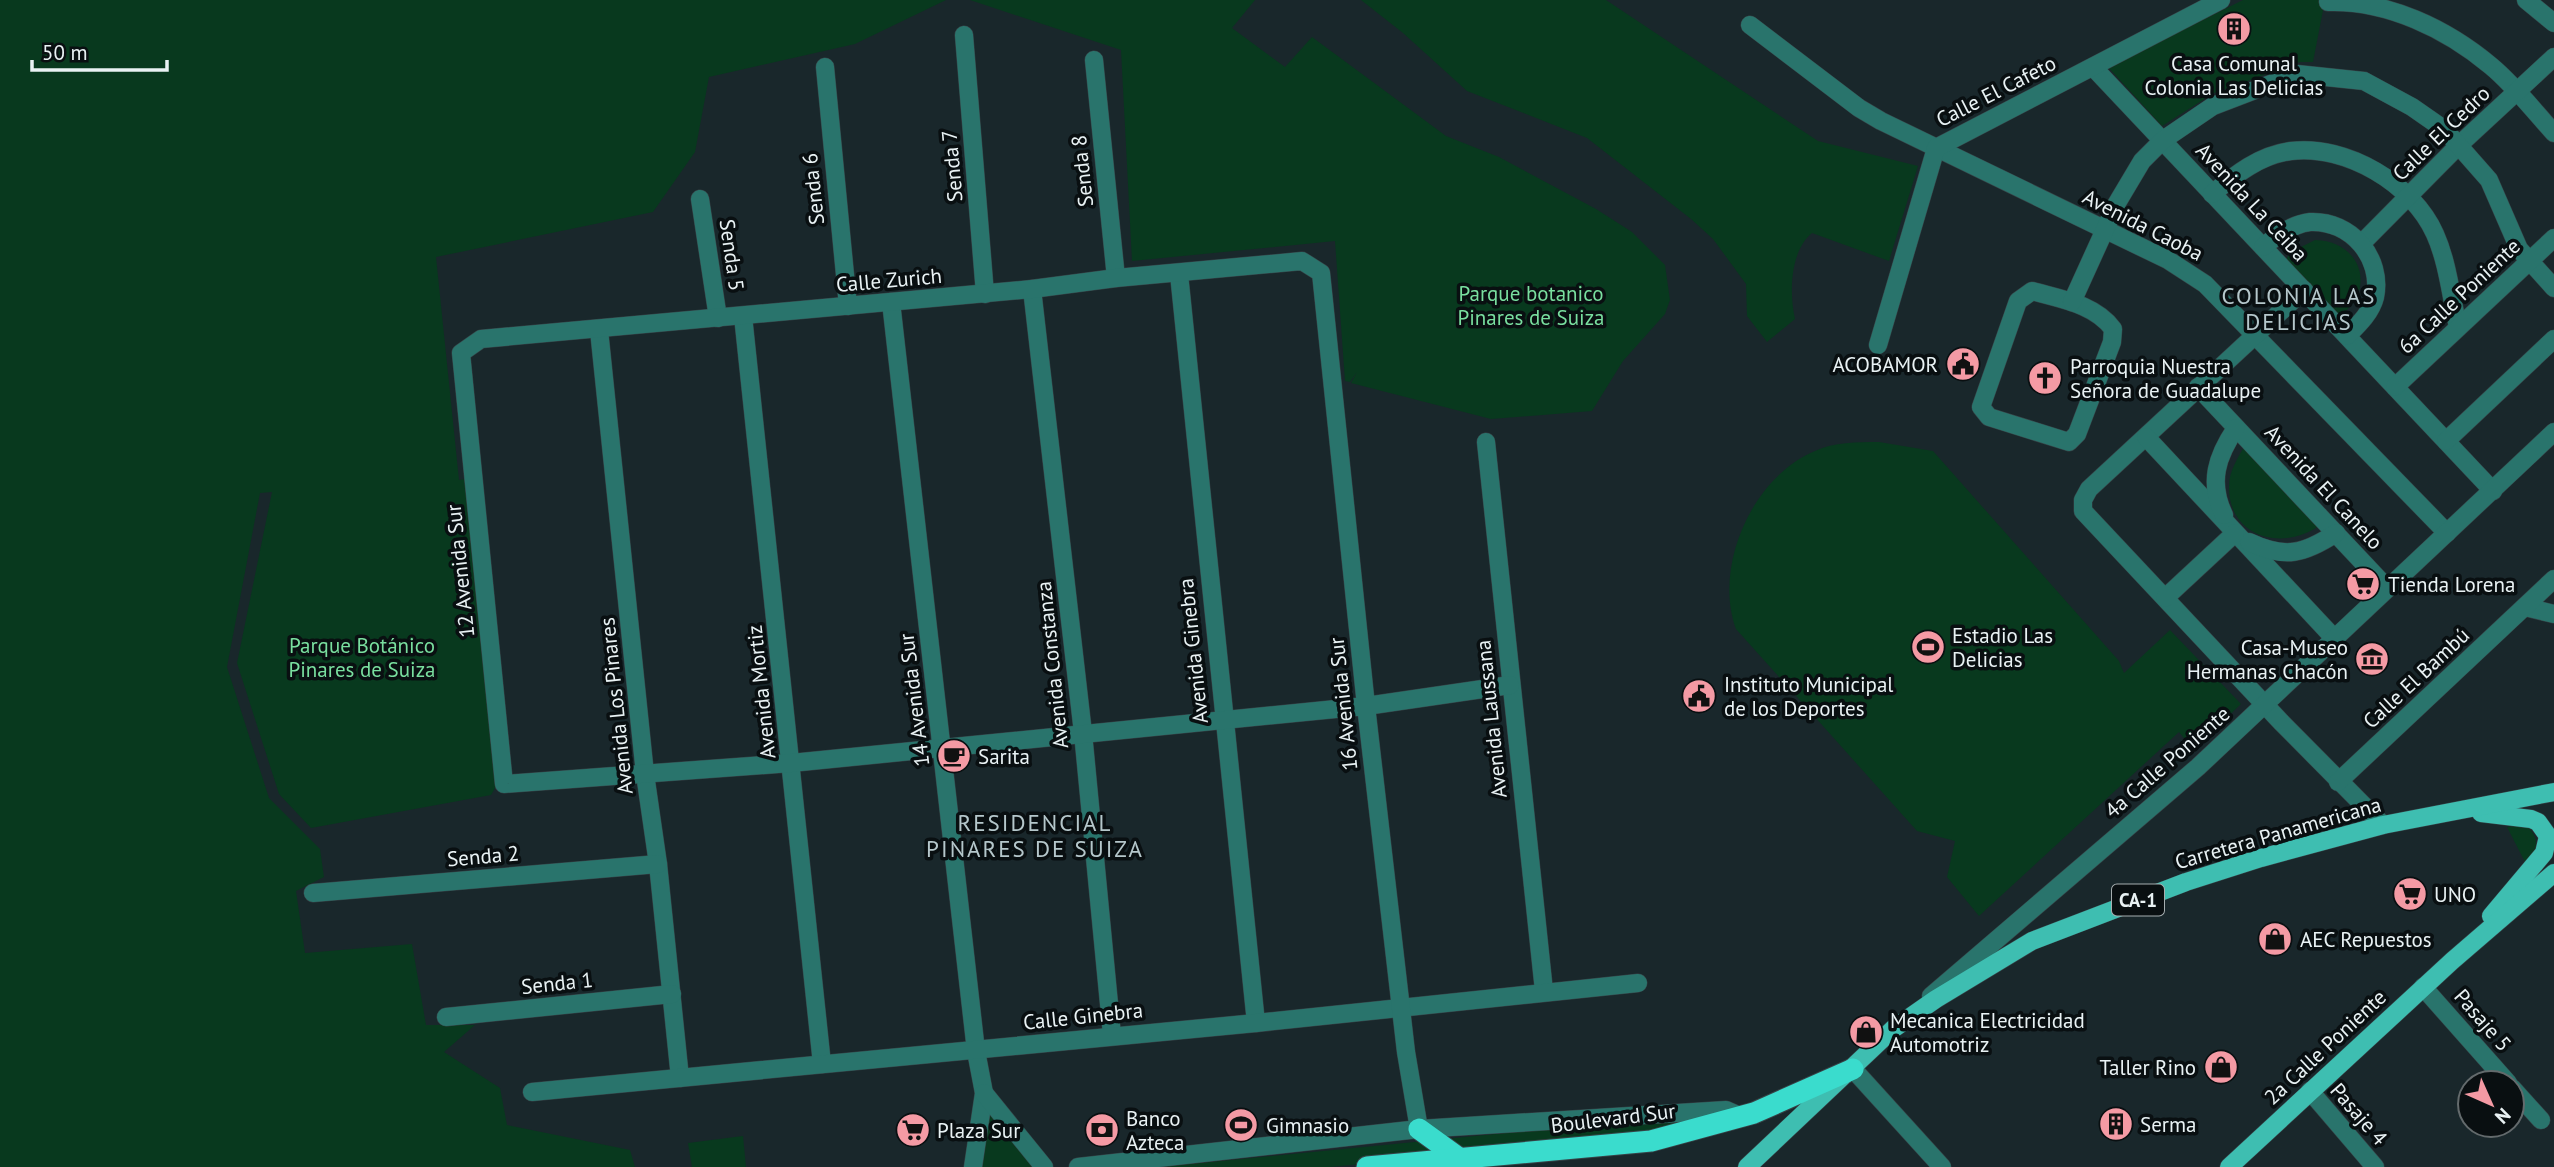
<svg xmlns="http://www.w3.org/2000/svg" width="2554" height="1167" viewBox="0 0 2554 1167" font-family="'PT Sans',sans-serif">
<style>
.green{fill:#08391e}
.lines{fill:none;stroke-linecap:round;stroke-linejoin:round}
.minor-casing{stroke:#364347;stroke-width:19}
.major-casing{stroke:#364347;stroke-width:19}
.highway-casing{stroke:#364347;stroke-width:23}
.minor{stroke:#29746c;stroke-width:18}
.major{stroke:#3ebeb1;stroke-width:18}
.highway{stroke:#3adccd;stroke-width:21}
.labels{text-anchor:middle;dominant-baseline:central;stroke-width:7;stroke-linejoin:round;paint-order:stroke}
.shield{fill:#090f11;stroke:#a6aeb0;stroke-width:2}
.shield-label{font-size:19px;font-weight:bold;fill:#e9f2f4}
.poi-label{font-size:21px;fill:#e9f2f4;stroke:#090f11;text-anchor:start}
.street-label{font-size:21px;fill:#e9f2f4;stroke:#090f11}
.park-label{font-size:21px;fill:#79df9f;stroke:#090f11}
.neighbourhood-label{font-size:23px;letter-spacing:2px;fill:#b5c7cb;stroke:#090f11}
</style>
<rect width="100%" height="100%" fill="#19272b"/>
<g class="green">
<path d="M0 0H946L855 44 709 77 695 152 653 212 436 257 459 480 466 479 502 776 491 795 311 828 279 794 237 663 272 492 260 493 227 667 269 798 320 849 324 877 296 891 305 953 412 944 426 1025H475L444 1052 500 1088 507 1125 630 1150 635 1167H0Z"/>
<path d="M970 0H1255L1232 28 1285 67 1312 37 1446 136 1499 157 1596 209 1632 232 1665 265 1670 300 1665 314 1623 361 1592 411 1491 419 1351 383 1357 372 1350 382 1345 381 1335 241 1132 261 1121 50Z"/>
<path d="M1361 0H1606L1818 141 1918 166 1889 261 1812 233C1790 251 1789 293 1795 319L1767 342 1747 316 1746 284 1713 239 1691 219 1587 138 1467 91 1403 33Z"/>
<path d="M2243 0H2325L2313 62H2300L2214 93 2162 126 2108 67Z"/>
<path d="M2315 240C2365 241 2378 297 2333 319L2282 265 2291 252Z"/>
<path d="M1879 442 1933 451 2119 661 2124 673 2170 630 2241 704 2193 750 2179 732 1979 916 1947 877 1955 841 1917 831 1736 629C1713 567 1752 477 1815 451 1834 442 1857 442 1879 442Z"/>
<path d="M2245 445 2320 525C2284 552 2228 538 2229 486 2229 471 2238 458 2245 445Z"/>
<path d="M2520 825 2527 826C2541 840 2537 850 2526 864L2507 827Z"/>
<path d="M988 1104 1035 1167H980Z"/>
<path d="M1680 1116 1689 1133 1330 1167H1159Z"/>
<path d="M743 1136 746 1167H692L688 1143Z"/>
</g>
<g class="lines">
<g class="minor-casing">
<g id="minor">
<path d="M2526 0 2554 23"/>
<path d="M2328 2C2387 0 2447 29 2491 66 2514 85 2534 111 2554 133"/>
<path d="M1750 25 1859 108 1881 121 2168 260 2205 284 2447 533"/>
<path d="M964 35 985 294"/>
<path d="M1094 60 1116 278"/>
<path d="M825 67 848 306"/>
<path d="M2093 67 2493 491"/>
<path d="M2212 194C2236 174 2260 155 2291 151 2346 144 2413 184 2435 234 2448 263 2451 297 2458 327"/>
<path d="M700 199 718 318"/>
<path d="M2362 243 2459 145 2554 57"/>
<path d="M2263 247C2276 236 2292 224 2310 222 2351 220 2383 258 2375 297 2371 313 2358 325 2347 336"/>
<path d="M1179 274 1256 1023"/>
<path d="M1032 289 1083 733 1112 1035"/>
<path d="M2304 290 2089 489 2083 500V511L2282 723 2383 825"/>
<path d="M2032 291C2060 299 2095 304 2113 329L2112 342 2077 434 2069 442 1989 417 1981 407 2018 301Z"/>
<path d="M891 302 976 1051 984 1093 973 1167"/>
<path d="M2072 302 2117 203 2142 161 2163 140 2213 106 2297 74 2364 81 2412 107 2445 130 2489 180 2519 249 2554 288"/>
<path d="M743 316 822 1064"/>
<path d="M599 330 645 774 658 864 680 1078"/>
<path d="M1878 345 1936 148 2221 0"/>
<path d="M2198 387 2387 588"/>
<path d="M2395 387 2554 238"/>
<path d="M2146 437 2334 638"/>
<path d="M2446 441 2554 339"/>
<path d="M1486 442 1544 991"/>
<path d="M2224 515C2208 482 2217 456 2236 428"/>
<path d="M2249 542C2285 559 2304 554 2336 533"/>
<path d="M2165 598 2235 533"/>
<path d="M2525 607 2554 614"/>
<path d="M2338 782 2554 579"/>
<path d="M313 893 658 864"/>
<path d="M2423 987 2508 1083"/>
<path d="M1931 996 2198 767 2554 432"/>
<path d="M446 1017 672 994"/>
<path d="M1853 1069 1942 1167"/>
<path d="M2512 1088 2541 1120"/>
<path d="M2310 1091 2375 1167"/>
<path d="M532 1092 1256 1023 1638 983"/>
<path d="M984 1093 1044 1167"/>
<path d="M1419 1129 1406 1052 1366 706 1321 273 1302 261 1116 278 1032 289 481 339 461 353 504 784 791 763 1366 706 1510 685"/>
<path d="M1078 1167 1419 1129 1726 1110 1742 1117"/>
</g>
</g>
<g class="major-casing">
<g id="major">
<path d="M2481 813 2531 819 2538 822 2548 836 2544 853 2491 916"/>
<path d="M1747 1167 1893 1029 1936 999 2032 941 2186 882 2261 858 2383 825 2554 792"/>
<path d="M2229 1167 2452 961 2554 873"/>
</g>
</g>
<g class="highway-casing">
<g id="highway">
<path d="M1419 1129 1459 1158"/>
<path d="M1367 1167 1651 1141 1754 1113 1853 1069"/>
</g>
</g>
<use href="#minor" class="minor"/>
<use href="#major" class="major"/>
<use href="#highway" class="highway"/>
</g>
<defs>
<g id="building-disc" transform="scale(1.75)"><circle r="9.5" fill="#f49aa4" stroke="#090f11"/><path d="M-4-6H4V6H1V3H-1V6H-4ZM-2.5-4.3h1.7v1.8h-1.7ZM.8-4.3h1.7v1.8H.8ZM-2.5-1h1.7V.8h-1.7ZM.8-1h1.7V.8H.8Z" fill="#111"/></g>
<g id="civic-disc" transform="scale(1.75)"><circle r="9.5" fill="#f49aa4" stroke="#090f11"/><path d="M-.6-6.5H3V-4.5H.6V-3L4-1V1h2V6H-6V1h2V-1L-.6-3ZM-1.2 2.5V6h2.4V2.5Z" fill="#111"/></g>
<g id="church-disc" transform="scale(1.75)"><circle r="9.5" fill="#f49aa4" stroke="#090f11"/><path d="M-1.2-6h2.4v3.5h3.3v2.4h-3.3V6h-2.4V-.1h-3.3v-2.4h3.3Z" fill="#111"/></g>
<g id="supermarket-disc" transform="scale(1.75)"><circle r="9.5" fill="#f49aa4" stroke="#090f11"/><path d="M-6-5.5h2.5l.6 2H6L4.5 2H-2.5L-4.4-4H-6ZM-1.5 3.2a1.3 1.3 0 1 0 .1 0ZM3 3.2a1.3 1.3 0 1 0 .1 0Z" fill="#111"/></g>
<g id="stadium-disc" transform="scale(1.75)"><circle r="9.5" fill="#f49aa4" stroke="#090f11"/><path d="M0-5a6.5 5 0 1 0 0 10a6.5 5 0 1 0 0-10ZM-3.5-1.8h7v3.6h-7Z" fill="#111"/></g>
<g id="museum-disc" transform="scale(1.75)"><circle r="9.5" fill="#f49aa4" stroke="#090f11"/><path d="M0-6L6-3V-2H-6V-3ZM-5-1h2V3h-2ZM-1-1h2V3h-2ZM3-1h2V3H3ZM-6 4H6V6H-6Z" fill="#111"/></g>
<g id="cafe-disc" transform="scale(1.75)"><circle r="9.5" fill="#f49aa4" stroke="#090f11"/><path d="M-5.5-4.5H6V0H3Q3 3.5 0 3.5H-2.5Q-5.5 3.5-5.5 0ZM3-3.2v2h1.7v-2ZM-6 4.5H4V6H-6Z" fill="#111"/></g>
<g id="shop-disc" transform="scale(1.75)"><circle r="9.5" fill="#f49aa4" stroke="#090f11"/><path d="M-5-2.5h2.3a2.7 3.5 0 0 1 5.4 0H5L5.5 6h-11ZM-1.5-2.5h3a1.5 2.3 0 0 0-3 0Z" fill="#111"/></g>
<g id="bank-disc" transform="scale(1.75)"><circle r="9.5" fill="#f49aa4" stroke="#090f11"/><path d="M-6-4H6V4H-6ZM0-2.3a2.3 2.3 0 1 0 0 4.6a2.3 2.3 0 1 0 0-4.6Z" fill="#111"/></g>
</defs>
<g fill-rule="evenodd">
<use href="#building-disc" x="2234" y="29"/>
<use href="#civic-disc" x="1963" y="364"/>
<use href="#church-disc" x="2045" y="378"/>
<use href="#supermarket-disc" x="2363" y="584"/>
<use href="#stadium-disc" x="1928" y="647"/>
<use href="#museum-disc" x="2372" y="659"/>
<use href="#civic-disc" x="1699" y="696"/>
<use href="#cafe-disc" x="954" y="756"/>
<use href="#supermarket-disc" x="2410" y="894"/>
<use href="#shop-disc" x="2275" y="939"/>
<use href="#shop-disc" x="1866" y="1032"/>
<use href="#shop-disc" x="2221" y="1067"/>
<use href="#building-disc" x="2116" y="1124"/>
<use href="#stadium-disc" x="1241" y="1125"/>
<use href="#supermarket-disc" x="913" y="1130"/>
<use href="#bank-disc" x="1102" y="1130"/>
</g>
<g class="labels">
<rect class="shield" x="2112" y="884.5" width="52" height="31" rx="5"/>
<g class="shield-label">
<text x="2138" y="900">CA-1</text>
</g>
<g class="poi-label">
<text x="2234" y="63" text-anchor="middle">Casa Comunal<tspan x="2234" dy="24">Colonia Las Delicias</tspan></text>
<text x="1938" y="364" text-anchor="end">ACOBAMOR</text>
<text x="2070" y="366">Parroquia Nuestra<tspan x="2070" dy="24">Señora de Guadalupe</tspan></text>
<text x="2388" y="584">Tienda Lorena</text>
<text x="1952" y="635">Estadio Las<tspan x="1952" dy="24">Delicias</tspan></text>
<text x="2348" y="647" text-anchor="end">Casa-Museo<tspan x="2348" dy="24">Hermanas Chacón</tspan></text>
<text x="1724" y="684">Instituto Municipal<tspan x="1724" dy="24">de los Deportes</tspan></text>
<text x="978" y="756">Sarita</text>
<text x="2434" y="894">UNO</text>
<text x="2300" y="939">AEC Repuestos</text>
<text x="1890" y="1020">Mecanica Electricidad<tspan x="1890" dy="24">Automotriz</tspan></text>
<text x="2196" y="1067" text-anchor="end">Taller Rino</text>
<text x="1126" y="1118">Banco<tspan x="1126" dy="24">Azteca</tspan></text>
<text x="2140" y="1124">Serma</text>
<text x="1266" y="1125">Gimnasio</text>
<text x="937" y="1130">Plaza Sur</text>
</g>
<g class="street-label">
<text transform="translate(1996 91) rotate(-27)">Calle El Cafeto</text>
<text transform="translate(2441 133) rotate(-44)">Calle El Cedro</text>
<text transform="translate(952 166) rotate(-95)">Senda 7</text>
<text transform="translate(1082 171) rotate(-96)">Senda 8</text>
<text transform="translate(813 189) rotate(-96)">Senda 6</text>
<text transform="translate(2252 202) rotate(47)">Avenida La Ceiba</text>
<text transform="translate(2143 225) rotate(27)">Avenida Caoba</text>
<text transform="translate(732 255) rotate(82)">Senda 5</text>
<text transform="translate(889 280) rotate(-5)">Calle Zurich</text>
<text transform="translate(2459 296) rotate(-43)">6a Calle Poniente</text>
<text transform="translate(2324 487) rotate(47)">Avenida El Canelo</text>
<text transform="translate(460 571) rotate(-96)">12 Avenida Sur</text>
<text transform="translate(1193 651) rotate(-96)">Avenida Ginebra</text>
<text transform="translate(1052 665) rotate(-96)">Avenida Constanza</text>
<text transform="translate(2416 678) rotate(-43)">Calle El Bambú</text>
<text transform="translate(761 692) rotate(-96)">Avenida Mortiz</text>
<text transform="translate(914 700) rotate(-97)">14 Avenida Sur</text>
<text transform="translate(1343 704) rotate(-96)">16 Avenida Sur</text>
<text transform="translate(616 706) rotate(-96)">Avenida Los Pinares</text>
<text transform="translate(1491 719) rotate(-96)">Avenida Laussana</text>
<text transform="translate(2167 762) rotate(-41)">4a Calle Poniente</text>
<text transform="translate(2278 833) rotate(-16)">Carretera Panamericana</text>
<text transform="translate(483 856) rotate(-5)">Senda 2</text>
<text transform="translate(557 983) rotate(-6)">Senda 1</text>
<text transform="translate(1083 1016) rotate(-6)">Calle Ginebra</text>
<text transform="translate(2483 1020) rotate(49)">Pasaje 5</text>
<text transform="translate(2325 1047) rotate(-43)">2a Calle Poniente</text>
<text transform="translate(2359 1114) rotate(49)">Pasaje 4</text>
<text transform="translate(1613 1118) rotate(-7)">Boulevard Sur</text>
</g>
<g class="park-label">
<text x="1531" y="293">Parque botanico<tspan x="1531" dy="24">Pinares de Suiza</tspan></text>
<text x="362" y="645">Parque Botánico<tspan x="362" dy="24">Pinares de Suiza</tspan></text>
</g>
<g class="neighbourhood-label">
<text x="2299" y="295">COLONIA LAS<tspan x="2299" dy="26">DELICIAS</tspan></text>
<text x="1035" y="822">RESIDENCIAL<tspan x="1035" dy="26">PINARES DE SUIZA</tspan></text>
</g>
</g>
<g transform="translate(2491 1104) rotate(135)"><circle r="33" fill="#090f11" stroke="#636a6c" stroke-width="2"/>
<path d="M0-5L12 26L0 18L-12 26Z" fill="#f49aa4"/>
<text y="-10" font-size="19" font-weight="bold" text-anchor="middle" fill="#e9f2f4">N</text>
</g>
<path d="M32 60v10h135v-10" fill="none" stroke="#e9f2f4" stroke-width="3.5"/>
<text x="42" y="60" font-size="21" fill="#e9f2f4" stroke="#090f11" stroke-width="5" paint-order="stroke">50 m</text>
</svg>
